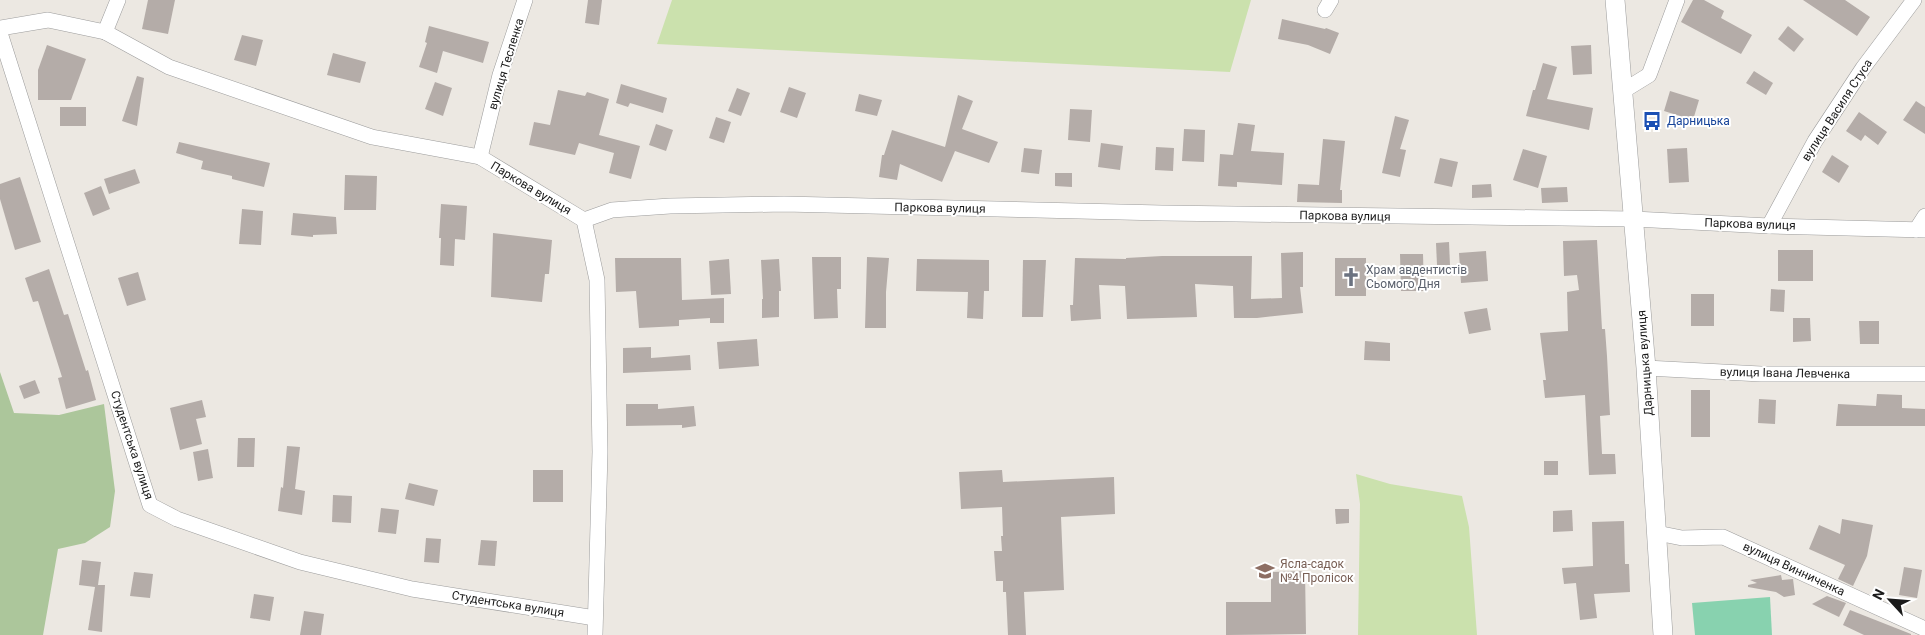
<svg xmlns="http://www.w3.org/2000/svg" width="1925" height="635" viewBox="0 0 1925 635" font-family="Roboto,sans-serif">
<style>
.grass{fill:#cbe1ad}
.forest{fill:#acc69b}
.pitch{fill:#88d2af}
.building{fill:#b4aca8}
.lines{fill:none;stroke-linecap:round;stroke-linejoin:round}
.minor-casing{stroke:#9c9c9c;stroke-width:16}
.tertiary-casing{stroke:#9c9c9c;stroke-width:20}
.minor{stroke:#fff;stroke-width:15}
.tertiary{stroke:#fff;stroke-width:19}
.labels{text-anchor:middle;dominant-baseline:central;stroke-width:4;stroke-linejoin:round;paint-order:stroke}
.street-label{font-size:12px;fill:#1b1b1b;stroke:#fff}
.transit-label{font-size:12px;fill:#164399;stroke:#fff;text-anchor:start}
.worship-label{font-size:12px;fill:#5b616d;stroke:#fff;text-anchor:start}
.education-label{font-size:12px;fill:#785e54;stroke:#fff;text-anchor:start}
</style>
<rect width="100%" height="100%" fill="#ece8e2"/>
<g class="grass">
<path d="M672 0H1251L1230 72 657 44Z"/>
<path d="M1356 474 1390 484 1462 496 1469 527 1477 635H1358L1360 504Z"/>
</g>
<path class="forest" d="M0 372 14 413 59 415 104 404 115 491 110 527 85 543 58 549 43 635H0Z"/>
<path class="pitch" d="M1770 597 1772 635H1695L1692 603Z"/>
<g class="building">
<path d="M148 0H175L168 34 142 29Z"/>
<path d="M588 0H602L599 25 585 23Z"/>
<path d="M1693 0H1704L1724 11 1721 18 1752 35 1741 54 1681 22Z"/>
<path d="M1803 0H1845L1870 17 1857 36Z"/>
<path d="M1282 19 1325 29 1326 28 1339 33 1330 54 1308 45 1278 39Z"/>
<path d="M429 26 489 42 483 63 443 51 437 73 419 67 427 43 425 42Z"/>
<path d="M1788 26 1804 39 1794 52 1778 39Z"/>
<path d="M242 35 263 40 256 66 234 60Z"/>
<path d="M47 45 86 59 71 100H38V70Z"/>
<path d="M1591 45 1592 74 1573 75 1571 46Z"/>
<path d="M333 53 366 62 360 83 327 75Z"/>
<path d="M1543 63 1557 67 1547 99 1593 108 1589 130 1526 116 1533 90H1535Z"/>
<path d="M1754 71 1773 83 1766 95 1746 83Z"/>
<path d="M137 76 144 78 137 126 122 121Z"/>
<path d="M435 82 452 88 443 116 425 109Z"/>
<path d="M621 84 667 98 663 113 630 103 628 107 616 103Z"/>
<path d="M789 87 806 93 797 118 780 112Z"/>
<path d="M737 88 750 93 741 116 728 111Z"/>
<path d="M558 90 585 96 587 92 609 99 599 135 640 146 631 179 609 173 614 153 579 143 575 155 529 145 534 122 550 125Z"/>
<path d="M1670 91 1699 100 1693 120 1664 111Z"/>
<path d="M859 94 882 100 877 116 855 111Z"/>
<path d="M958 95 973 101 962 129 998 142 989 163 955 151 942 182 900 164 897 180 879 177 882 155H884L892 130 945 147Z"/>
<path d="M1916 101 1925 107V134L1903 120Z"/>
<rect x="60" y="107" width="26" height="19"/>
<path d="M1070 109 1092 110 1090 142 1068 140Z"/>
<path d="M1859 112 1887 132 1878 145 1865 135 1861 141 1846 131Z"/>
<path d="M1395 116 1409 120 1400 149 1406 150 1400 177 1382 173Z"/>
<path d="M716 117 731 122 724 143 709 138Z"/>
<path d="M1238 123 1255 125 1251 151 1284 153 1282 185 1237 182V187L1218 186 1220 154 1233 155Z"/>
<path d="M656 124 673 130 666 151 649 145Z"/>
<path d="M1184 129 1205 130 1204 162 1182 161Z"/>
<path d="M1323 139 1345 141 1340 190H1342V203L1297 202 1298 184 1319 185Z"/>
<path d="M179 142 270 163 264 187 232 179V176L201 169 203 161 176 153Z"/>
<path d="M1101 143 1123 146 1120 170 1098 167Z"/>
<path d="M1156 147 1174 148 1173 171 1155 170Z"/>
<path d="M1024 148 1042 150 1039 174 1021 172Z"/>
<path d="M1687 148 1689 182 1669 183 1667 149Z"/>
<path d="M1523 149 1547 156 1538 188 1513 180Z"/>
<path d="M1832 155 1849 166 1839 183 1822 172Z"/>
<path d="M1440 158 1458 162 1452 187 1434 183Z"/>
<path d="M135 169 140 183 109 194 104 179Z"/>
<path d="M1055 173H1072V187L1055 186Z"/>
<path d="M345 175 377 176 376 210H344Z"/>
<path d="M20 177 41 242 15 250 0 199V184Z"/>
<path d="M1491 184 1492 197 1472 198V185Z"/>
<path d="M101 186 110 209 93 216 84 193Z"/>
<path d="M1567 187 1568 202 1542 203 1541 188Z"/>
<path d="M441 204 467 206 465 240 455 239 454 266 440 265 441 238H439Z"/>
<path d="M242 209 263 211 261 245 239 244Z"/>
<path d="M293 213 336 217 337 234 313 235V237L291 235Z"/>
<path d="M493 233 552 240 549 274H545L542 302 491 297Z"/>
<path d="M1597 240 1602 329H1605L1607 356 1610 415 1600 416 1602 454H1615L1616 474 1589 475 1585 395 1545 398 1543 380H1546L1540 333 1568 331 1567 292 1579 290 1577 275 1564 276 1563 241Z"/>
<path d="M1449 242 1450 265H1437L1436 243Z"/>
<rect x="1778" y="250" width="35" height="31"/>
<path d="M1486 251 1488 281 1461 283 1459 253Z"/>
<path d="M1303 252V287H1300L1303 313 1257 318H1234L1233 286 1195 284 1197 317 1127 319 1125 286 1099 285 1101 319 1071 321 1070 305H1073L1075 258 1126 259V258L1162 256H1252L1251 299 1282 298 1281 253Z"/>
<path d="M1400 254H1423L1424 291H1401Z"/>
<path d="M812 257H841V289H837L838 318 814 319Z"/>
<path d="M867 257 889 258 886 292V328H865Z"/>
<path d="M615 258H681L682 300 724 298V323H710V318L679 320V326L639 328 636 291 616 292Z"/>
<rect x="1335" y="258" width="31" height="38"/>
<path d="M729 259 731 294 711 295 709 261Z"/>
<path d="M779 259 781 291H779V317L762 318V299H763L761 260Z"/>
<path d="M917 259 989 260V291H984L983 319 967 318 968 292 916 291Z"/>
<path d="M1023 260H1046L1043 317H1022Z"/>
<path d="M49 269 64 315 68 314 86 371 88 370 96 400 66 409 58 378 62 377 38 301 33 302 25 278Z"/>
<path d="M138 272 146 300 127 306 118 278Z"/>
<path d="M1771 289 1785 290 1784 312 1770 311Z"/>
<rect x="1691" y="294" width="23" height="32"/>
<path d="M1487 308 1491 330 1469 334 1464 312Z"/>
<path d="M1793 318H1810L1811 341 1793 342Z"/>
<path d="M1859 321H1879V344H1860Z"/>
<path d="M757 339 759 366 719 369 717 342Z"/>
<path d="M1365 341 1390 343V361L1364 360Z"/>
<path d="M651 347V358L690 355 691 370 623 373V348Z"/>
<path d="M35 380 40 393 24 399 19 386Z"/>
<rect x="1691" y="390" width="19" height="47"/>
<path d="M1877 394 1902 395V408L1925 409V426H1836L1838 404 1876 406Z"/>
<path d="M1759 399 1776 400 1775 424 1758 423Z"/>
<path d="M202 400 206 417 196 419 202 444 180 450 170 408Z"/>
<path d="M626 404H658V409L694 406 696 426 682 428V425L626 426Z"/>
<path d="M238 438H255L254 467H237Z"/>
<path d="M287 446 300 447 295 489 305 491 302 515 278 511 281 487 283 488Z"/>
<path d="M208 449 213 478 198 481 193 452Z"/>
<rect x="1544" y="461" width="14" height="14"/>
<rect x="533" y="470" width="30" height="32"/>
<path d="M1002 470 1003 482 1114 477 1115 514 1061 517 1064 590 1024 592 1026 635H1008L1006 592H1003V581H996L994 551H1002L1001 536H1003L1002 507 961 509 959 472Z"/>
<path d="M409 483 438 490 434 506 405 499Z"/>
<path d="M333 495 352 496 351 523 332 522Z"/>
<path d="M381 508 399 510 396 534 378 532Z"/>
<path d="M1335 509H1349V523L1336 524Z"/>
<path d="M1572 510 1573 531 1553 532V511Z"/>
<path d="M1842 519 1873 525 1867 556 1853 586 1838 579 1845 565 1809 549 1819 525 1840 534Z"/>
<path d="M1624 521 1625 564H1629L1630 592 1594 594 1597 618 1580 620 1576 583 1564 584 1562 568 1593 566 1592 522Z"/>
<path d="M426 538 441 539 439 563 424 562Z"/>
<path d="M481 540 497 541 495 566 478 565Z"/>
<path d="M82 560 101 562 98 585H105L102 632 88 630 95 587 79 585Z"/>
<path d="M1904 567 1922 570 1917 598 1899 595Z"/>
<path d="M1305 571 1306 634 1226 635V602H1271V572Z"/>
<path d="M134 572 153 574 150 598 130 596Z"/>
<path d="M1781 575 1782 580 1793 579 1795 595 1784 597 1776 592 1748 587V585L1757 583 1750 580Z"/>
<path d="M254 594 274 597 270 621 250 618Z"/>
<path d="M1827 596 1846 603 1839 617 1812 604Z"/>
<path d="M1850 610 1911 634V635H1864L1843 625Z"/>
<path d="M304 611 324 614 321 635H300Z"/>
</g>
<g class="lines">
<g class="minor-casing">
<g id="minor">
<path d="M1325 10 1331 0"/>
<path d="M0 28 48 20 105 32 169 67 372 137 480 157 584 220"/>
<path d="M105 32 118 0"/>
<path d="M0 33 150 505 177 519 300 562 412 589 595 618"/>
<path d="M1623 91 1649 75 1677 0"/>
<path d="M480 157 500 75 525 0"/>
<path d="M584 220 612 210 670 206 784 204 1162 213 1634 219 1769 226 1925 230"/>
<path d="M584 220 597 280 600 452 595 635"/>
<path d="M1769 226 1815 141 1863 68 1914 0"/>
<path d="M1916 230 1925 216"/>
<path d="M1646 368 1761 374H1925"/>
<path d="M1657 533 1682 538 1723 537 1925 629"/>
</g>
</g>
<g class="tertiary-casing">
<path id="tertiary" d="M1615 0 1646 368 1663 635"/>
</g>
<use href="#minor" class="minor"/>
<use href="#tertiary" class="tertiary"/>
</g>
<defs>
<g id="bus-bare" transform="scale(1.5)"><path d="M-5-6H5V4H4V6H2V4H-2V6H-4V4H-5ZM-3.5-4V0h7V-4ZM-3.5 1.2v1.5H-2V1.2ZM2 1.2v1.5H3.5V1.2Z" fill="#1a4fb4" stroke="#fff" stroke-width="2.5" paint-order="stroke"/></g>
<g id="church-bare" transform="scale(1.5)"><path d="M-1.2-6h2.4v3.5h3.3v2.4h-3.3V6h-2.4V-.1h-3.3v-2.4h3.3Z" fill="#6b7280" stroke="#fff" stroke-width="2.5" paint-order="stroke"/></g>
<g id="school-bare" transform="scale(1.5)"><path d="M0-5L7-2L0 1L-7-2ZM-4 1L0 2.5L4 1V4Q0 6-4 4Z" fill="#8d6e63" stroke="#fff" stroke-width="2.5" paint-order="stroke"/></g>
</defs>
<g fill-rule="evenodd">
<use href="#bus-bare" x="1652" y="121"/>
<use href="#church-bare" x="1351" y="277"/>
<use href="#school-bare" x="1265" y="571"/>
</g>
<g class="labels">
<g class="street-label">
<text transform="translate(506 64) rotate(-73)">вулиця Тесленка</text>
<text transform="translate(1837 110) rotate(-57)">вулиця Василя Стуса</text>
<text transform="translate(531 188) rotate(31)">Паркова вулиця</text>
<text transform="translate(940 208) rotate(1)">Паркова вулиця</text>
<text transform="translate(1345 216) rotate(1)">Паркова вулиця</text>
<text transform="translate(1750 224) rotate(2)">Паркова вулиця</text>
<text transform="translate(1645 363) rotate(-94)">Дарницька вулиця</text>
<text transform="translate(1785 373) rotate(1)">вулиця Івана Левченка</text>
<text transform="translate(132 445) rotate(72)">Студентська вулиця</text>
<text transform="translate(1794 569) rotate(25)">вулиця Винниченка</text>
<text transform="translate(508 604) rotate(9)">Студентська вулиця</text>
</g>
<g class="transit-label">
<text x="1667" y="121">Дарницька</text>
</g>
<g class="worship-label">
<text x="1366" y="270">Храм авдентистів<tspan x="1366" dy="14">Сьомого Дня</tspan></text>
</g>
<g class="education-label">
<text x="1280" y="564">Ясла-садок<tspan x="1280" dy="14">№4 Пролісок</tspan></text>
</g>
</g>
<g transform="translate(1890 600) rotate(296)" stroke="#ffffff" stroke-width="4" paint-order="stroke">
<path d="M0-4L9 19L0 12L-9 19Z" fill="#1b1b1b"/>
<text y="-8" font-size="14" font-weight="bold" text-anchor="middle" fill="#1b1b1b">N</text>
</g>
</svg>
